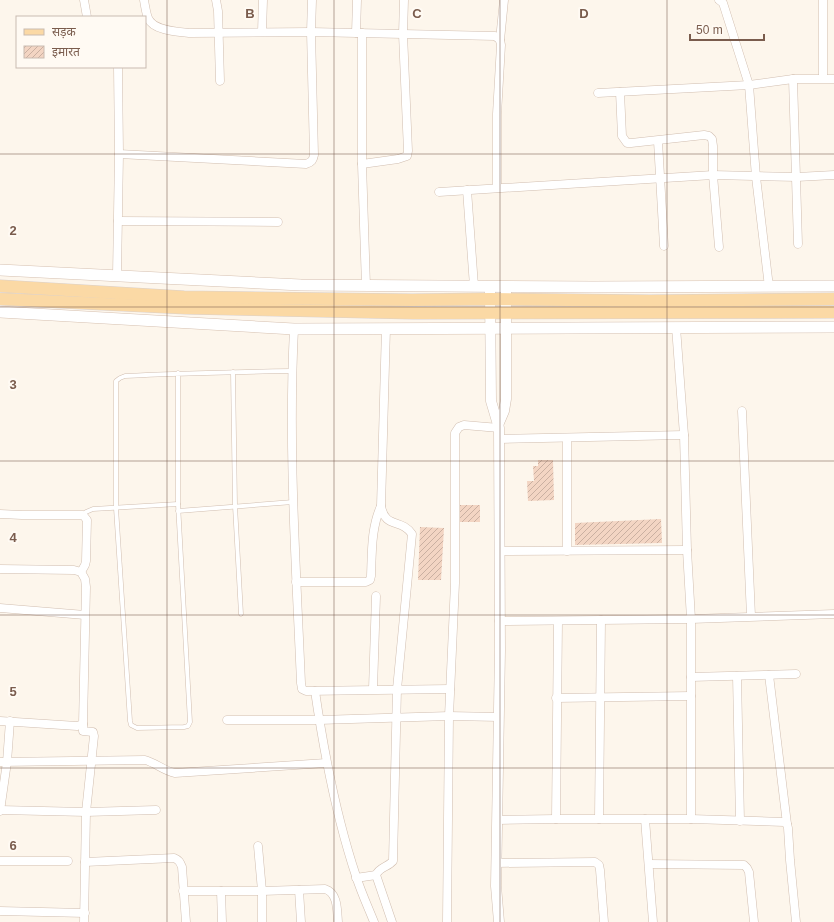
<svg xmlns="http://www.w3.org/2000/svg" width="834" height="922" viewBox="0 0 834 922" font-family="Arial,'Noto Sans Devanagari',sans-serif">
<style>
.building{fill:url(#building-hatch)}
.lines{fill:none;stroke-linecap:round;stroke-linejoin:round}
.service-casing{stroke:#d1beb0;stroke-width:5}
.minor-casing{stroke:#d1beb0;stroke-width:9}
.tertiary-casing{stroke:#d1beb0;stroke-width:11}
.secondary-casing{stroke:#d6c0b0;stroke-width:12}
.primary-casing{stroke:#dad1cd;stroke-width:13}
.service{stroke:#fff;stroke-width:4}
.minor{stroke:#fff;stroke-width:8}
.tertiary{stroke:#fff;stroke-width:10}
.secondary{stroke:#fff;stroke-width:11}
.primary{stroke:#fbd9a5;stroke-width:12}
.grid{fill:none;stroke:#7a5c4d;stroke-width:1;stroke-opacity:0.55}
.grid-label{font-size:13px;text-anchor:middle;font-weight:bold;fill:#7a5c4d;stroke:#fffaf3;stroke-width:4;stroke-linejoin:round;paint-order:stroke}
</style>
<defs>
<pattern id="building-hatch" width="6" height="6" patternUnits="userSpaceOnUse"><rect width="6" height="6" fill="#f3d5c3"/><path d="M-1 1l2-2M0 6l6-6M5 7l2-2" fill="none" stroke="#cab0a1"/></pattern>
</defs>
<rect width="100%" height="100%" fill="#fdf6ec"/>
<g class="building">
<path d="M538 460H553L554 500 528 501 527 481H534L533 466H538Z"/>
<rect x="460" y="505" width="20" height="17"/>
<path d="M661 519 662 543 575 545V523Z"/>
<path d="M420 527 444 528 441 580H418Z"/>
</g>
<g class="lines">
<g class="service-casing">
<g id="service">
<path d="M233 372 235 506 241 614"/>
<path d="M178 373V504L190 722 188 726 184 727 137 728 131 725 130 721 116 508V381L120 378 125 376C180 373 236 372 292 371"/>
<path d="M178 511 293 502"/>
<path d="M83 515 86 512 93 509 178 504"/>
</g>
</g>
<g class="minor-casing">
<g id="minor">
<path d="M84 0 87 17"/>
<path d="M144 0C145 6 146 13 148 18 153 31 179 32 190 33L311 32 495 36 500 40 501 45 497 114V188"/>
<path d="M216 0 218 11 220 81"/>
<path d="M719 0 723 3 749 85 756 177 769 287"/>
<path d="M823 0V78"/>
<path d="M262 32 263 0"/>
<path d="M356 33 357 0"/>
<path d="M362 33V164L366 286"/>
<path d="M500 40 504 0"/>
<path d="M793 79 798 244"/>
<path d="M620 92 622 136 627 143H631L704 135 709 136 712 139 713 146V175L719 247"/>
<path d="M598 93 749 85 793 79H834"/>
<path d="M658 141 664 246"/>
<path d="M119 154 306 164C312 162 313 160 314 155L311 32 312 0"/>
<path d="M362 164 398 159 407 156 408 151 403 34 404 0"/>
<path d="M467 190 474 286"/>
<path d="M439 192 713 175 797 177 834 175"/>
<path d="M118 221 278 222"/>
<path d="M117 275 119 154 118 67"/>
<path d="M676 327 684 435 687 550 691 619V819"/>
<path d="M386 328 381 506C385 529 401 518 412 534L397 689 393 861C388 867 379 867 376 875L392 922"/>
<path d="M294 329C288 447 296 565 301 683L302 689 306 691 450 689"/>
<path d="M742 411 751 616"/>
<path d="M567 438V551"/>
<path d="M499 439 684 435"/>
<path d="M0 514 22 515H83L87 520 86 561 85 565 81 572"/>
<path d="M499 551 687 550"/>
<path d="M0 569 74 570 81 572 85 579 86 587 83 724 77 726 0 721"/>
<path d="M296 582H366L370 580 371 576C372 552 371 528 381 506"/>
<path d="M0 608 85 615"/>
<path d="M499 621 691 619 834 614"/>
<path d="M769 675 787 824"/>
<path d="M737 676 740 821"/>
<path d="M691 677 796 674"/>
<path d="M373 689 376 596"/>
<path d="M315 691C324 753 336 816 356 876 361 892 368 907 374 922"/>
<path d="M556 698 691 696"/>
<path d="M227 720H319L449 716 499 717"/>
<path d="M83 724V731L93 732 94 736 86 812 84 922"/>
<path d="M0 762 145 760C156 763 164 771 175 773L326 763"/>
<path d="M0 810 86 812 156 810"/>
<path d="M0 811 7 762 10 721"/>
<path d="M556 819 558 621"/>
<path d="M599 819 601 620"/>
<path d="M645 819 653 922"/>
<path d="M497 820 556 819H691L784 822 787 824 788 828 790 860 796 922"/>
<path d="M258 846 262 891V922"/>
<path d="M0 861H68"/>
<path d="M85 862 174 858C179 860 180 862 182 867L186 922"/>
<path d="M496 863 595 862 599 865 600 870 604 922"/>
<path d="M649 864 744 865 747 868 749 872 754 922"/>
<path d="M356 878 376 875"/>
<path d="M299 890 301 922"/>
<path d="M183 891H262L325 889C338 893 337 910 338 922"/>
<path d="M221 891 222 922"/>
<path d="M0 911 85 913"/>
<path d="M447 922 449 716 455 583V433L459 427 464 425 499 428"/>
</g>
</g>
<g class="tertiary-casing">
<g id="tertiary">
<path d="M490 291 491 401 499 428 500 650 496 886 499 922"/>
<path d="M498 425 504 411 506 399V287"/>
</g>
</g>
<g class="secondary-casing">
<g id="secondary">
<path d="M0 270 301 285 593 287 834 286"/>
<path d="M0 312 294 329 834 327"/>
</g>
</g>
<g class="primary-casing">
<g id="primary">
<path d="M0 286 184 297 412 300 490 299 650 301 834 299"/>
<path d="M0 299 186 308 414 313 834 312"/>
</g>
</g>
<use href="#service" class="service"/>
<use href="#minor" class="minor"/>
<use href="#tertiary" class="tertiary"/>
<use href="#secondary" class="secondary"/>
<use href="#primary" class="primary"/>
</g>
<path class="grid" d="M167 0V922M334 0V922M500 0V922M667 0V922M0 154H834M0 307H834M0 461H834M0 615H834M0 768H834"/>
<g class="grid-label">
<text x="250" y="18">B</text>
<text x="417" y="18">C</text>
<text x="584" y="18">D</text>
<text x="13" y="235">2</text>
<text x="13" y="389">3</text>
<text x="13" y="542">4</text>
<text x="13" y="696">5</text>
<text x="13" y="850">6</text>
</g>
<rect x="16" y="16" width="130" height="52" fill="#fffaf3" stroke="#cabbb1"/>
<rect x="24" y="29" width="20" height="6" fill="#fbd9a5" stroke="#cabbb1"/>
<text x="52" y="36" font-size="12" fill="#7a5c4d">सड़क</text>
<rect x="24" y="46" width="20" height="12" fill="url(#building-hatch)" stroke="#cabbb1"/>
<text x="52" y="56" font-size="12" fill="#7a5c4d">इमारत</text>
<path d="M690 34v6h74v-6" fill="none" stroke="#7a5c4d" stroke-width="2"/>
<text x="696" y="34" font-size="12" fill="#7a5c4d" stroke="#fffaf3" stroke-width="3" paint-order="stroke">50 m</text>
</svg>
